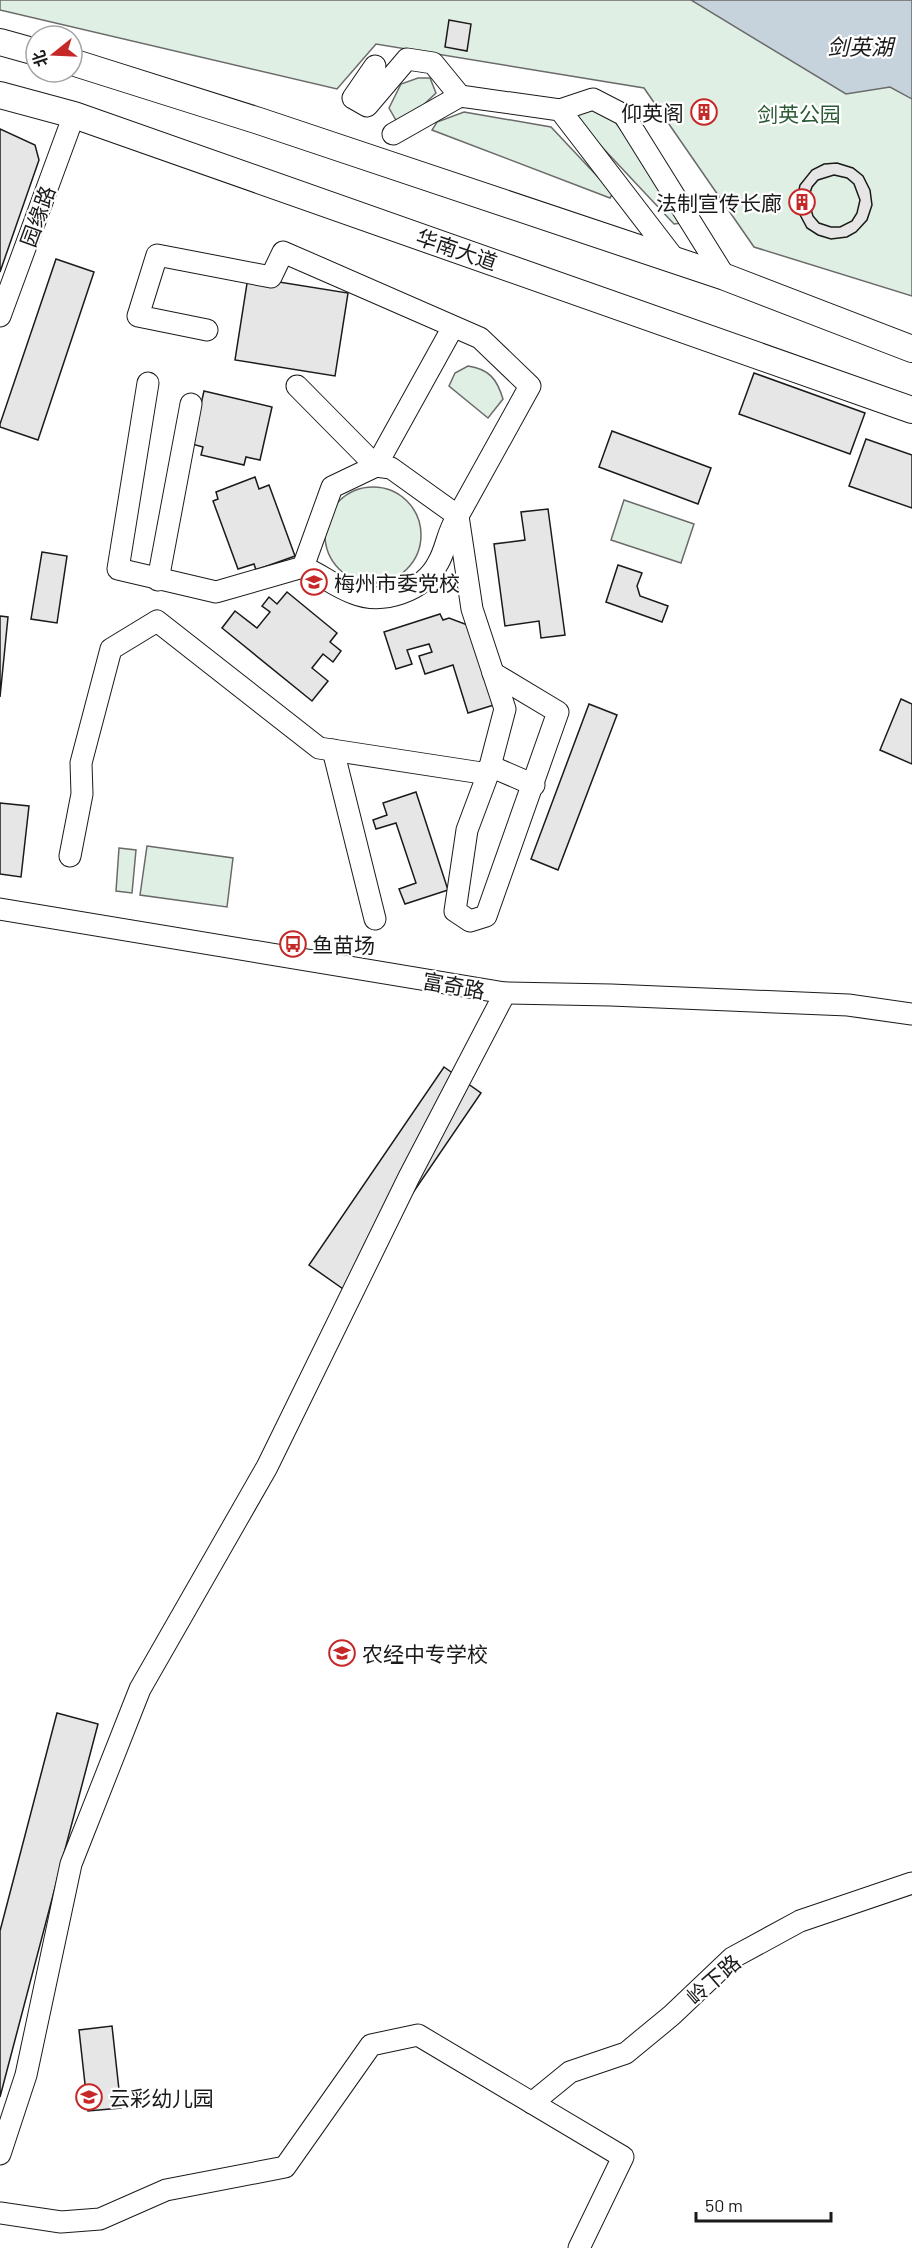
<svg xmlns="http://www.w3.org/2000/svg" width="912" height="2248" viewBox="0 0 912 2248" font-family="Barlow,'Noto Sans SC',sans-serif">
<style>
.green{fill:#e0efe3;stroke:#6a6a6a;stroke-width:1.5}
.water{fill:#c6d2dc;stroke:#6a6a6a;stroke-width:1.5}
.building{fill:#e6e6e6;stroke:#1a1a1a;stroke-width:1.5;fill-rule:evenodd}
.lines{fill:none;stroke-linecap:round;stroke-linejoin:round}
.minor-casing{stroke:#1a1a1a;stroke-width:23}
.major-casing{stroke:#1a1a1a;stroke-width:28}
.minor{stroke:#fff;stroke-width:21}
.major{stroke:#fff;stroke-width:26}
.labels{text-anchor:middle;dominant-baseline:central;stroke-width:4.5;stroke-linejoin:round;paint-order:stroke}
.poi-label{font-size:21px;fill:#1a1a1a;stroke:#fff;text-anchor:start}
.park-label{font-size:21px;fill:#2b5a34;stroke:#fff}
.street-label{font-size:21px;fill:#1a1a1a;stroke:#fff}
.water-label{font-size:22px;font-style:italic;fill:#1a1a1a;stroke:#fff}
</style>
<rect width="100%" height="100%" fill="#fff"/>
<g class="green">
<path d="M0 0H912V296L754 247 644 88 376 44 337 89 0 10Z"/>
<path d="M418 78H430L436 93 417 111 397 122 389 108 401 84Z"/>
<path d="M588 107 613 119 684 215 683 223 674 224 571 114Z"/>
<path d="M464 112 551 127 613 193 610 198 432 130 437 122Z"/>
<path d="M468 366C489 369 497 379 503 399L488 418 449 386 455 373Z"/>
<circle cx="373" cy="535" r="48"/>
<path d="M624 500 694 524 681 563 611 540Z"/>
<path d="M147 846 233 858 227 907 140 895Z"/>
<path d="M119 848 136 850 132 893 116 891Z"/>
</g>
<path class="water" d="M691 0H912V99L890 87 846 94Z"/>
<g class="building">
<path d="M449 20 471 24 467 51 445 47Z"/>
<path d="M705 102 713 107 712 117 703 122 695 118 697 107Z"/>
<path d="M0 129 35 145 39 160 0 272Z"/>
<path d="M837 163 853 168 863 176 870 190 872 205 867 220 856 232 847 237 831 239 818 235 807 228 798 211 797 198 800 185 812 170 824 164ZM834 175 847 178 854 184 860 200 857 213 852 221 840 227H831L819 223 813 216 808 199 812 187 818 180Z"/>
<path d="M56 259 94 272 38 440 0 427V424Z"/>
<path d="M248 277 348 293 335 376 235 360Z"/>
<path d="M754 373 865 413 850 454 739 414Z"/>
<path d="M204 391 272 407 260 460 246 457 244 465 201 455 203 447 192 444Z"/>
<path d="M612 431 711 468 698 504 599 467Z"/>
<path d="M866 439 912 455V508L849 486Z"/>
<path d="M255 477 259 489 269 485 295 556 256 570 254 564 238 569 213 501 218 499 216 492Z"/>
<path d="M548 509 565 635 541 638 539 621 505 626 494 544 525 540 521 512Z"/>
<path d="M42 552 67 556 57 623 31 619Z"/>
<path d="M618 565 642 573 637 586 640 596 668 606 662 622 606 602Z"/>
<path d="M287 592 337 633 330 642 341 651 333 662 323 654 312 668 328 681 312 701 222 628 235 611 257 628 270 612 262 606 269 597 277 604Z"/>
<path d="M440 614 443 620 449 618 473 627 497 704 468 713 453 665 425 674 419 656 432 652 429 644 407 650 412 664 396 669 384 632Z"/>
<path d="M0 616 8 617 0 697Z"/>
<path d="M901 699 912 704V764L880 750Z"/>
<path d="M589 704 617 715 558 870 531 859Z"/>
<path d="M416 792 448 890 405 904 399 889 416 883 396 823 376 829 373 820 387 815 383 803Z"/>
<path d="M0 803 29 806 21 877 0 874Z"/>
<path d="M444 1067 481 1093 346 1291 309 1265Z"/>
<path d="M57 1713 98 1724 0 2097V1931Z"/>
<path d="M112 2026 121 2108 88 2111 79 2030Z"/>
</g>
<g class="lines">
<g class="minor-casing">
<g id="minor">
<path d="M375 66 353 98 367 106 407 59 433 63 460 96"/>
<path d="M560 110 593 99 624 115 725 277"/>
<path d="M393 134 460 96 560 110 676 261"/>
<path d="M0 316 74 115"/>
<path d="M148 383 118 569 216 592 303 567 332 487 376 466 453 327"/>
<path d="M297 386 376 466 391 468 458 516C447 531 447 548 438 563 423 592 382 605 353 593 335 587 321 574 303 567"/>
<path d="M158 580 191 404"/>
<path d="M333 750 375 919"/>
<path d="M490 766 534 785"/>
<path d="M488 774 467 830 455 911 470 921 486 916 558 712 493 673"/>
<path d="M70 856 82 794 81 763 111 649 157 621 319 748 488 774 505 709 472 609 458 516 530 386 480 338 283 252 271 277 157 255 138 316 207 330"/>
<path d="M0 909 505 993 611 995 848 1005 912 1014"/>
<path d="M532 2103 570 2072 626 2053 672 2015 732 1958 800 1921 912 1883"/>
<path d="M0 2154 26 2075 71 1864 140 1689 267 1467 409 1177 505 993"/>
<path d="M0 2213 61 2222 100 2219 166 2190 285 2167 371 2045 418 2035 623 2157 579 2248"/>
</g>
</g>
<g class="major-casing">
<g id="major">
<path d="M0 42 36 52"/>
<path d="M72 62 259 121 725 277 912 349"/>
<path d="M0 95 74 115 912 410"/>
</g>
</g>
<use href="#minor" class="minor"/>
<use href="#major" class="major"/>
</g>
<defs>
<g id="building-ring" transform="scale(1.35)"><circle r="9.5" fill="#fff" stroke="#c62828" stroke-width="1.5"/><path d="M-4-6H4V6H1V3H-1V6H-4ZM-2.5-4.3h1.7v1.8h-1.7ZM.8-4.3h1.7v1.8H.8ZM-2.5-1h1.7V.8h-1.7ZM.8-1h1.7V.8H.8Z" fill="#c62828"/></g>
<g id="university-ring" transform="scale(1.35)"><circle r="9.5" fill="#fff" stroke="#c62828" stroke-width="1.5"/><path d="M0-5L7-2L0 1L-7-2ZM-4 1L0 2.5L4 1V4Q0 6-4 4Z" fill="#c62828"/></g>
<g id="bus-ring" transform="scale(1.35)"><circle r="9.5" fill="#fff" stroke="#c62828" stroke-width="1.5"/><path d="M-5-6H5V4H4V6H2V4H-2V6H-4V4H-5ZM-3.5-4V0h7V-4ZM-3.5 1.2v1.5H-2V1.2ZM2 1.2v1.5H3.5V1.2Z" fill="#c62828"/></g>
<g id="school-ring" transform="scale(1.35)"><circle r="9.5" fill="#fff" stroke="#c62828" stroke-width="1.5"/><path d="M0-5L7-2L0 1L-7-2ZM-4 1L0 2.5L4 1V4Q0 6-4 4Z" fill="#c62828"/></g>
</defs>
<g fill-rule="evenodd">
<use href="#building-ring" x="704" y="112"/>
<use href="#building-ring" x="802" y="202"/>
<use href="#university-ring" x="314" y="582"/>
<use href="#bus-ring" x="293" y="944"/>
<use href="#university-ring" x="342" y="1653"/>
<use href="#school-ring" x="89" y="2097"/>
</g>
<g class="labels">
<g class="poi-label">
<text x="684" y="112" text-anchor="end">仰英阁</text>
<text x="782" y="202" text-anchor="end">法制宣传长廊</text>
<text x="334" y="582">梅州市委党校</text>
<text x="312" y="944">鱼苗场</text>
<text x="362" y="1653">农经中专学校</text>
<text x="109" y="2097">云彩幼儿园</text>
</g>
<g class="park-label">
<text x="799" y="113">剑英公园</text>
</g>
<g class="street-label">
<text transform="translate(37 216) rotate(-70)">园缘路</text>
<text transform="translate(457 249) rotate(19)">华南大道</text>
<text transform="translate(454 985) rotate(10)">富奇路</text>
<text transform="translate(713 1979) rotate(-41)">岭下路</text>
</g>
<g class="water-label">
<text x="860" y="46">剑英湖</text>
</g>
</g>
<g transform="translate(54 54) rotate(252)"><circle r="28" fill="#ffffff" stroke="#a3a3a3" stroke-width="1.5"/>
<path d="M0-4.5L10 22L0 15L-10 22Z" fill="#c62828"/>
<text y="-9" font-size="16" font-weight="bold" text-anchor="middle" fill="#1a1a1a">北</text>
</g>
<path d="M696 2212v9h135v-9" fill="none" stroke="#1a1a1a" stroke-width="3"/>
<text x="705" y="2212" font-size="18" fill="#1a1a1a" stroke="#ffffff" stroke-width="4.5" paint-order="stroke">50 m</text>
</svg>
